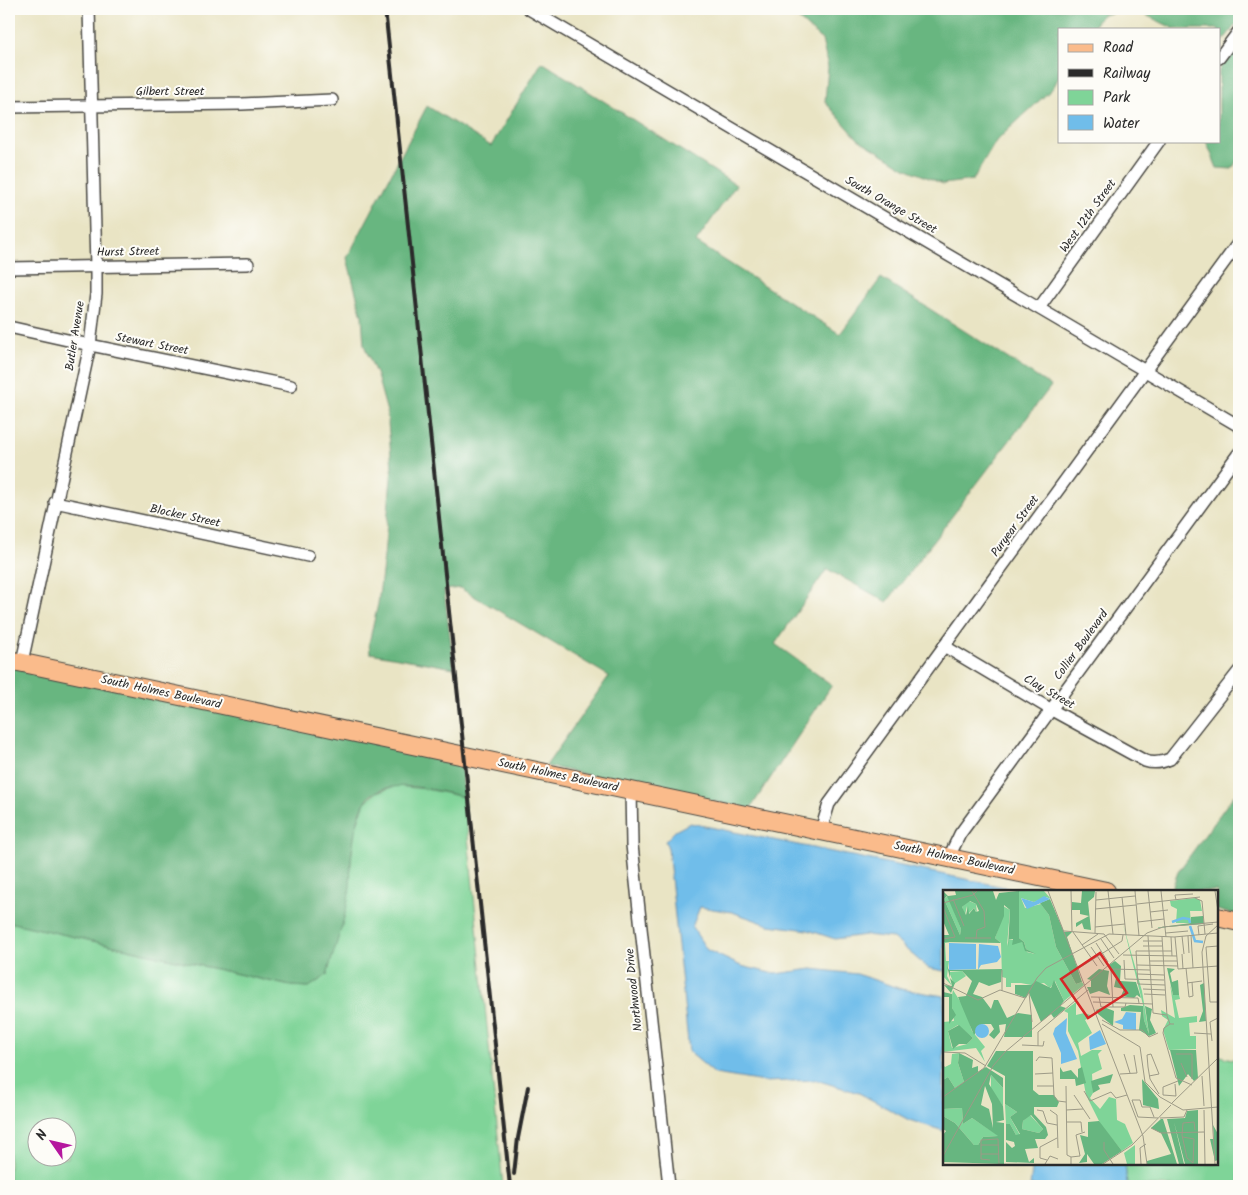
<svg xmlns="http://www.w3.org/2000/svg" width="1248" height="1195" viewBox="0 0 1248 1195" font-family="Kalam,sans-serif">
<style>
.green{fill:#7fd498;stroke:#558062;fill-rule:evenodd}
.forest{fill:#67b680;stroke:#497056}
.water{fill:#70bdea;stroke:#4e748a}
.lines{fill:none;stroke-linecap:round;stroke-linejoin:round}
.minor-casing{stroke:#484742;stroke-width:14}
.primary-casing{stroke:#484742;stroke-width:20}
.minor{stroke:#fff;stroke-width:11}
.primary{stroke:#fabb8b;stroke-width:18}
.rail{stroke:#2b2b2b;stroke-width:4}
.labels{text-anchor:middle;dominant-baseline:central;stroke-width:4;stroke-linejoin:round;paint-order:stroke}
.street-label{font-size:12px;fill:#2b2b2b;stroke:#fdfcf7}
.inset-river{fill:none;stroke:#70bdea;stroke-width:2.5}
.inset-road{fill:none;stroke:#9d9a87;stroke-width:1}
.view{fill:#d62828;fill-opacity:0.15;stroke:#d62828;stroke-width:2.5}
.inset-edge{fill:none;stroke:#2b2b2b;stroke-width:2.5}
</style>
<rect width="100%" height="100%" fill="#fdfcf7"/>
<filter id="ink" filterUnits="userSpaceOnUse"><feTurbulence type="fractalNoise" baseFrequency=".02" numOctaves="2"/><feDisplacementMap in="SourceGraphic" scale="10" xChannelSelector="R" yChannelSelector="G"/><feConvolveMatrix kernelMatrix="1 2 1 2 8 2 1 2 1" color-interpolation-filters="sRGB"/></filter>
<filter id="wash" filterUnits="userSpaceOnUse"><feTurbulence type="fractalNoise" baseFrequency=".0096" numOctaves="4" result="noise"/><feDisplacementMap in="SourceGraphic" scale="20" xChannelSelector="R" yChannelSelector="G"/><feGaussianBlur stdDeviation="1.12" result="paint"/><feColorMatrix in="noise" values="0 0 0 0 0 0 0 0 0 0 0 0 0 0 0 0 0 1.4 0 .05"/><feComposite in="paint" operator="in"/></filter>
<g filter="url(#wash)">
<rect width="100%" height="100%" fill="#e9e4c4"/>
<g class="green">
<path d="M396 786 426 789 464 797 503 1186H9V922L290 986 309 987 327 975 349 894 351 859 355 830 365 802 377 792ZM38 1128H68V1158H38Z"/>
<path d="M1217 1055 1239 1061V1186H1124L1127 1184 1125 1164H1217Z"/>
<path d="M675 1181 695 1182 697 1186H676Z"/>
</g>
<g class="forest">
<path d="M787 9H1239V24L1237 23 1219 46V29H1175L1133 9 1102 15 1091 29H1059V77L1053 88 996 141 973 180 943 184 905 168 858 139 825 102 828 67 822 40Z"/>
<path d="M1239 42V157L1232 169 1217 168 1206 141H1219V70Z"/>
<path d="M542 62 736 185 696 242 840 334 881 278 1051 386 887 602 827 569 775 644 832 685 750 809 546 766 609 676 460 588 444 590 454 668 370 653 369 643 378 604 384 556 392 467 387 412 377 376 364 345 362 316 347 258 427 106 491 146Z"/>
<path d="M9 666 461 761 464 797C439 791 380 773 364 804 356 821 353 841 351 860 350 871 351 883 349 894 345 921 334 949 327 975L309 987 291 986 9 922Z"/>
<path d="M1239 788V916L1217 910V891H1171L1178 872Z"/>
</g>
<g class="water">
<path d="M690 823 1024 891H944V971L928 968 893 938 865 935 835 939 808 930 769 925 732 912 700 907 692 927 707 950 741 966 775 974 812 969 857 974 901 989 944 996V1131L909 1120 859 1093 816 1080 764 1082 715 1074 689 1052 668 848 665 841 675 831Z"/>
<path d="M1033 1164H1125L1127 1184 1124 1186H1030Z"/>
</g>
</g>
<g filter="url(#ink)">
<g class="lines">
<g class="minor-casing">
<g id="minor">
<path d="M529 9 1239 426"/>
<path d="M1219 58 1239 31"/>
<path d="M9 107 242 104 332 100"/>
<path d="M9 268 248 264"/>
<path d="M1039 308 1159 141"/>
<path d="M9 327 90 345 291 386"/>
<path d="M55 502 308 556"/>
<path d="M944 646 1050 709 1145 761C1154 764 1161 763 1170 759L1239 671"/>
<path d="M22 662 90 345 96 294V266L89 9"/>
<path d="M631 790 632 845 669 1186"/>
<path d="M821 830 829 804 1239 242"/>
<path d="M949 857 960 834 1239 453"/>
</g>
</g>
<g class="primary-casing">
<g id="primary">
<path d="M9 660 1106 891"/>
<path d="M1217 917 1239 922"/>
</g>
</g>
<use href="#minor" class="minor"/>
<use href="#primary" class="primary"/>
<g class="rail">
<path d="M385 9 510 1186"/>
<path d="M514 1174 518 1138 528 1087"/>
</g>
</g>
</g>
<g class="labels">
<g class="street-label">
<text x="170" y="91">Gilbert Street</text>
<text transform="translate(891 205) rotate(30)">South Orange Street</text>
<text transform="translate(1088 216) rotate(-54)">West 12th Street</text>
<text transform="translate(128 252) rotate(-1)">Hurst Street</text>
<text transform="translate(75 336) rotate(-81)">Butler Avenue</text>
<text transform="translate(152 344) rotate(11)">Stewart Street</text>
<text transform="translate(185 516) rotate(12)">Blocker Street</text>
<text transform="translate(1015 526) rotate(-54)">Puryear Street</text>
<text transform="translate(1081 645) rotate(-54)">Collier Boulevard</text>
<text transform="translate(161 692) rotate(12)">South Holmes Boulevard</text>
<text transform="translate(1049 692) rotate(30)">Clay Street</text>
<text transform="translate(558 775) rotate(12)">South Holmes Boulevard</text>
<text transform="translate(954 858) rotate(12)">South Holmes Boulevard</text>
<text transform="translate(634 990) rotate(-96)">Northwood Drive</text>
</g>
</g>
<g transform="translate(943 890)">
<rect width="275" height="275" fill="#e9e4c4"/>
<path d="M76 1H101L108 9 103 7 91 12 78 8 82 18 98 14 106 25 113 57 133 94 139 92 141 95 121 111 112 91 107 98 101 93 88 95 78 93H68V97H63V88L59 87 58 53 52 48 61 23 60 16 67 20 64 56 66 49 79 52 84 62 92 64 83 59 81 52 76 48ZM5 6 18 39 17 45 1 9ZM252 8 257 10 259 21H247L248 33H233L234 19 228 16 227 11ZM26 11 33 14 34 23 31 18 25 24 24 16 22 25 19 17ZM180 34 199 101 206 144 201 130 200 115ZM0 52H7L2 53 3 71H6L4 86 9 96 0 86ZM19 81 23 86 11 94 6 82ZM227 94 230 105H236L237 109 232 110 236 128 254 126V132L246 133 247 146H253V159L226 160 220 140 225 130 219 126 218 120 232 128ZM10 100 22 119 29 141 42 157 38 161 42 172 33 158 0 162V132L11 131 8 110ZM15 135 30 148 24 154 9 158 5 141ZM133 112V125L141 123 150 126 142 130 149 143 135 153 138 166 149 160H159L155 164 159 179 149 184 150 203 147 208 157 219 166 207 173 209 174 230 182 234 190 253 179 261 158 235 143 205 135 161 125 141V123L121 121ZM16 163 15 173 21 192 12 198 5 187 0 190V175L2 177 8 174 9 164ZM48 185 60 198V216L48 199ZM62 214 74 222 67 227 77 245H73L67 234H63ZM19 218 20 234 29 228 56 246 40 247 35 255H31L12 233 0 226V219ZM87 225 100 239 96 243 79 239 80 231ZM192 255V274H184L181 263Z" fill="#7fd498" fill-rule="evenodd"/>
<path d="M0 1 5 6 13 5 12 1H50L53 10 56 3 76 1V48L81 52 83 59 93 64 82 61 79 52 69 55 70 49H66L65 57 67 20 61 15V26L52 48 58 53 0 52V45H6L0 31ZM4 6 18 39 17 45 1 9ZM27 11 33 14 36 21 33 22 31 18 26 24 25 16 23 25 19 17ZM139 1H152L151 7 145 12 148 40 141 39 139 33 133 37V33L146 26 137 24V20H129V12L138 13ZM107 9 121 42H129L124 47 139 92 133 94 113 57 106 25 97 13ZM260 26 261 34 211 38 248 33V27ZM172 71 178 76 177 91 193 92 198 108 194 105 191 108 178 106 181 99 171 97 173 88 166 75ZM4 76 6 80 59 79 58 92 46 96 36 92 30 104 39 107 48 119 51 110H55L64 128 75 123 89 125V147H61L63 134 56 135 57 142 51 149 46 145 51 139 48 134H39L31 145 15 107 23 106 29 91 19 81H7V88L12 93 8 103 1 95 9 96ZM224 78 232 79 227 83 228 87 229 92 235 90 236 105H230ZM156 79 166 81 164 96 167 105 156 101 147 104 144 97H148V90L144 89ZM111 90 121 111 117 116 123 118 111 128 108 124 98 132 86 103 83 108 72 104V95H88L93 91 108 98ZM261 93 263 131 256 132 260 121 257 95ZM0 102 9 104V118L13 125 6 134V107H0ZM187 115 200 116 201 130 206 144 202 116 209 119 207 130 213 143 206 146 196 140 198 122 178 121V118ZM161 117 171 121 170 136 155 124 153 120ZM16 135 30 148 24 154H16L10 159 5 141ZM227 160H253L255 188 251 191 245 184 236 196ZM53 161H90V200L96 205H111L116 212 114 217H91V224L103 237 105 245 102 249H92L95 258 82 259 86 272 91 268V273L63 272V252L69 258 72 256 71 252 63 250V234H67L73 245 77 244 67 227 74 222 62 214V186L44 176ZM88 225 100 239 96 243 79 239 80 231ZM16 163 30 170 29 178 35 176V182L43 177 60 188V198L48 185 46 194 60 216 61 230 53 232 61 233V274L0 272V245L3 241 0 239V226L12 233 31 255H35L40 247 55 246 29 228 20 234 19 218 0 219V190L5 187 12 198 21 192 15 173ZM42 196 49 214 50 238 46 219 38 215ZM117 177 120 182 128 180 135 188V179L139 177 143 193 133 196 132 189H117ZM170 184 167 193 155 195 157 199 150 203 148 191ZM199 189 215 209 216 219 200 215ZM255 220V274H242L231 232 241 274H236L224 229 242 228 244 221ZM218 229H220L234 274H204V271L228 264 218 243 208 238ZM156 231 179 261 159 274H151L144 264V272L136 273 142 264 137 245 145 247V232ZM270 235 275 244V270L272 271 267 249H271Z" fill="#67b680" fill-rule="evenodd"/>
<path d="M101 6 107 9 84 19 78 8 91 12ZM6 53 33 54V79L6 80ZM36 54 55 56 58 67 54 72 38 75 35 80ZM183 122 193 123V140L180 139V135L171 132 179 129ZM124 128 123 143 134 169 118 174V163L110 144 112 138ZM32 141a7 7 0 1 1 14 0a7 7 0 1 1-14 0ZM157 140 163 154 147 160 146 147Z" fill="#70bdea"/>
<path class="inset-river" d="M229 32 240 28 246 29 247 33M247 36 252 51 260 52"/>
<path class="inset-road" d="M29 1 41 21 42 37 34 40 33 49M105 1 200 246M128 1 129 41M165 1 170 44M192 1 196 46M205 1 209 38M218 1 223 47M272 1 275 21M179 7 183 45M252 8 259 11 262 44M10 9 21 36M153 10 192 6M233 10 232 5 250 4M0 13 30 5 34 1M194 14 257 7M0 17 12 47 0 49M152 19 193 15M207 22 225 20M195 32 221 29M152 37 182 34M121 41 161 44 176 64M130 42 154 76M152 43 153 2M223 43 245 41M248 45 250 78M256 45 255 36 270 34M205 46 210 123 223 125M239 46 241 64M245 46 246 63M219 47 224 126 227 134H231M228 47 229 66M232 47 235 79 275 76M22 48H48M158 49 171 68M200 51H219M153 53 165 72M139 55 155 44M200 56H219M275 56 263 57 267 112H275M148 57 161 76M239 64 240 79M180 65 234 66M181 70 182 89 221 90M207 71H234M194 75 235 76M136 78 179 51 180 45M243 78 246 107 250 106 249 92M59 80V101M195 84 221 85M0 93 35 110 57 100 82 108M244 93 259 91M222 95 195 94 193 61H229M200 99 222 100M86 103 89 132M201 104 222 105M148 107 195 108 196 113M156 107 158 117H182L183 113M150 112 210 114M170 117 168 79 207 80M159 130 177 140H199L206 147 215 143M159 134 197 157 202 192 217 207 240 220 275 217M227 134 221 138 220 143 233 188 249 195M251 143 268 144M269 151 267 132 275 128M79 155 100 156 101 151M95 156V142L145 100M0 162 22 163 43 176M181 164 187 183M233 164H249V189M93 171 96 167 109 168 111 206 115 211 123 212M238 173 244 187M41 178 94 88 103 78 166 44 231 47 275 43M92 184 110 183M177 184 194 183 191 165M206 186 216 184 208 164 204 165 205 177 207 189 216 204M259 186 261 216M232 194 233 206 220 205V197L235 191M94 196H111M123 196 124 265 128 267V274M141 201 147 211 168 202 173 208 184 205M131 205 147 229M0 207 41 178M228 214 275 168M199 217 197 210H189L195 227 215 228M199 217H207L211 227M94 220 100 221 104 233 114 235M107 220 114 225 115 258M123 220 140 219M261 220 262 274M217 228 241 227 244 220M124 232H138L139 242M208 238 218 243 261 242M200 246 204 274M240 247 251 249 250 273 244 268 239 245 240 233 251 232 252 240M275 250V266M161 252V260L170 274M38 255H56M38 264H56M0 266 50 176 62 162 204 43 220 37 275 32M128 267 137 266 133 245 142 242M47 270 38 269V250L55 249 56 274M104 270 97 268V257L114 248M102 274 107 266 115 269M160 274 189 255 228 215M198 274 197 258 203 254M272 274 259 62 263 46 275 35"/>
<path class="view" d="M157 63 184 103 145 128 118 89Z"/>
<rect width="275" height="275" class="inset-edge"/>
</g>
<rect width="1248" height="1195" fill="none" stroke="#fdfcf7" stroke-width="30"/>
<rect x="1058" y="28" width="162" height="115" fill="#fdfcf7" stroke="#a9a8a5"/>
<rect x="1068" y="44" width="25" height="8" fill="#fabb8b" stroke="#a9a8a5"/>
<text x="1103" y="52" font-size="15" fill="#2b2b2b">Road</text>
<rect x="1068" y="69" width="25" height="8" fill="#2b2b2b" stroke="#a9a8a5"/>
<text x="1103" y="78" font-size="15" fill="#2b2b2b">Railway</text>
<rect x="1068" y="90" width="25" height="15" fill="#7fd498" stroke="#a9a8a5"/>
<text x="1103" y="102" font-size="15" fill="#2b2b2b">Park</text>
<rect x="1068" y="115" width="25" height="15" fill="#70bdea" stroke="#a9a8a5"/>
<text x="1103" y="128" font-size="15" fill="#2b2b2b">Water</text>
<g transform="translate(52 1142) rotate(304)"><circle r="24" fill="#fdfcf7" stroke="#a9a8a5"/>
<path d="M0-4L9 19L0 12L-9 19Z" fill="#b5179e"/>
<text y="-8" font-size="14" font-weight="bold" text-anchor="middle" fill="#2b2b2b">N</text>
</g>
</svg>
